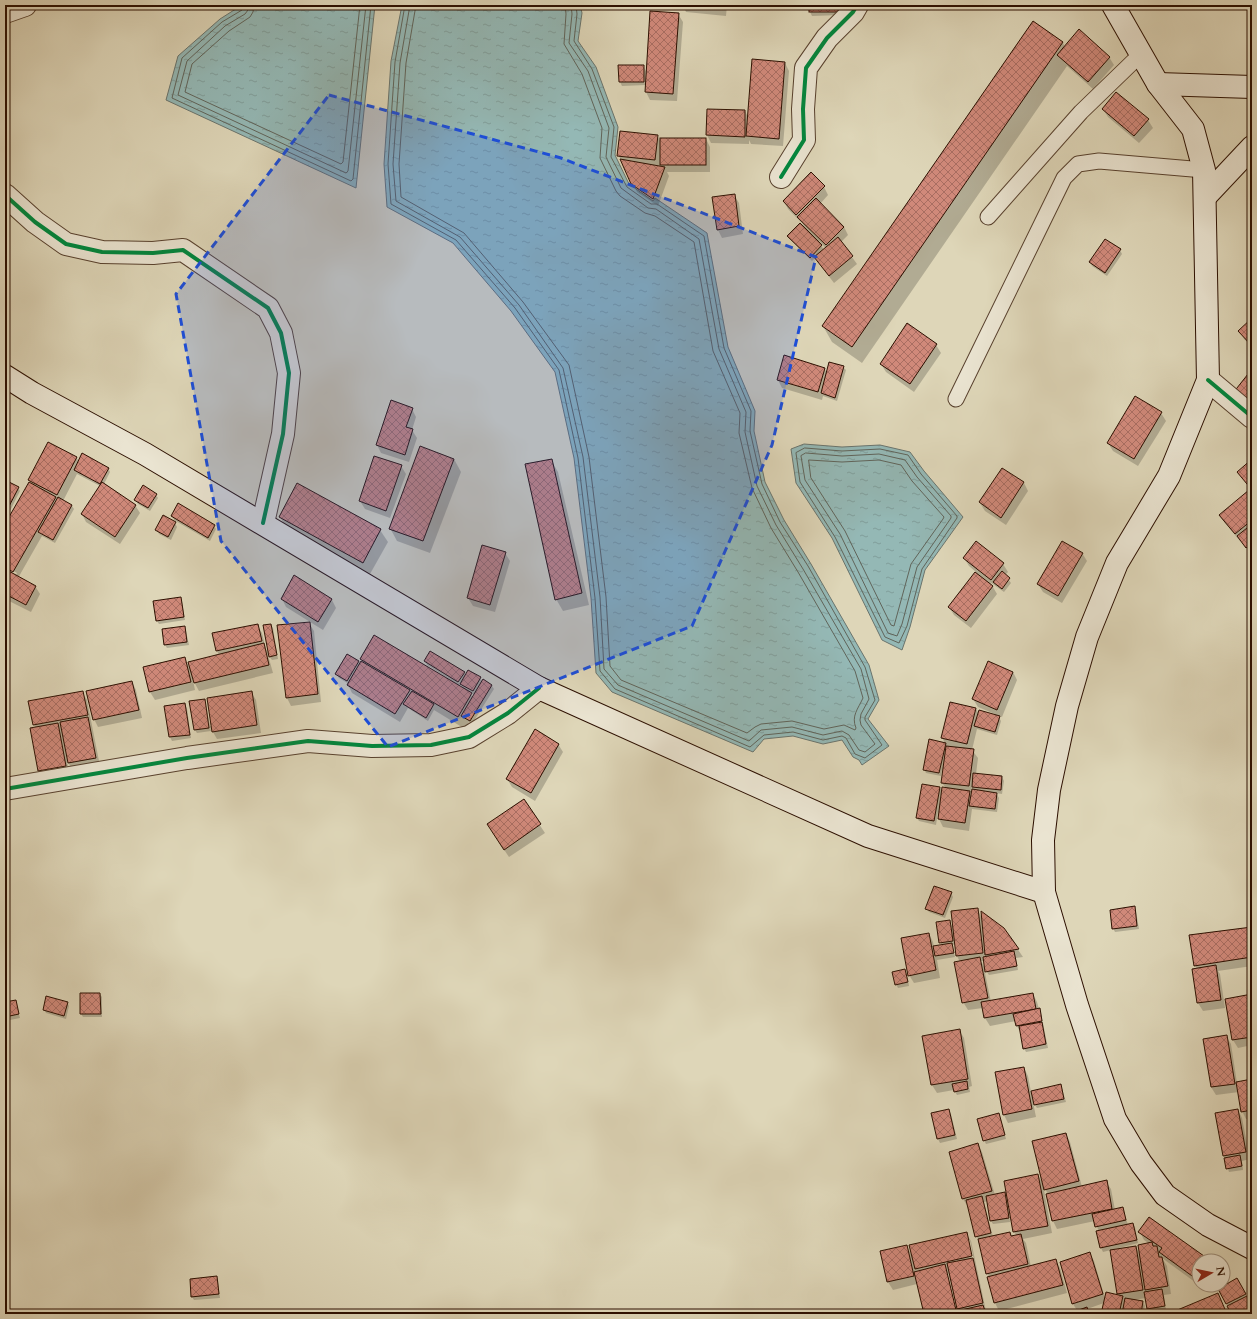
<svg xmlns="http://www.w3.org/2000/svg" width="1257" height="1319" viewBox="0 0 1257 1319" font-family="Cardo,serif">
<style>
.water{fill:url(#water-ripples);stroke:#6a746d}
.shadow{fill:#0003;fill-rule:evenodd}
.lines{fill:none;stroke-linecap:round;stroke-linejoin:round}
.shore{stroke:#60645a;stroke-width:1}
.building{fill:url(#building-cross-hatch);stroke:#2c0f00}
.lane-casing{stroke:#58412e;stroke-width:17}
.street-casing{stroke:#58412e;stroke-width:24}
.secondary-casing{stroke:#2c0f00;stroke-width:24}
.lane{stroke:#eae4d1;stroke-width:15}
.street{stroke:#eae4d1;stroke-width:22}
.secondary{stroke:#eae4d1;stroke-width:22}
.cycleway-casing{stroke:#eae4d1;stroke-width:6}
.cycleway{stroke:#00873e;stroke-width:4}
.marked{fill:#1d4ed8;fill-opacity:0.2;stroke:#1d4ed8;stroke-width:3;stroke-dasharray:8 5;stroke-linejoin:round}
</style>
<defs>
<pattern id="water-ripples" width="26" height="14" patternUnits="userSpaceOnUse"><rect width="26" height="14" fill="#94b8b5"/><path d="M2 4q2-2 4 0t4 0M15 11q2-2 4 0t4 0" fill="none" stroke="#809d9a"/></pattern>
<pattern id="building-cross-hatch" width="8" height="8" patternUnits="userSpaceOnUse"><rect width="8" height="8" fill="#d0897a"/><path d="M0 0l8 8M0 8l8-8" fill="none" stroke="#a96e62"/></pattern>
</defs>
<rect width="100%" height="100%" fill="#ded6b8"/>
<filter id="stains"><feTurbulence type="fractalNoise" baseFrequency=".005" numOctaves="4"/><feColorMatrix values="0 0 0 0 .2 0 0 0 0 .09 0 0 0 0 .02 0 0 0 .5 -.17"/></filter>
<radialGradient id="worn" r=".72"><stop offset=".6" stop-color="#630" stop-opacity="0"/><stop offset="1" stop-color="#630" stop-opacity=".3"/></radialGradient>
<g class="water">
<path d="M242 5H375L356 188 166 100 178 56 220 19Z"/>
<path d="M402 5H580L582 13 578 41 596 67 618 127 615 155 629 184 653 201 655 198 707 233 728 347 755 411 754 431 765 482 784 520 811 564 869 665 879 700 868 719 889 746 862 765 859 760 853 757 842 740 823 744 793 736 764 739 753 752 612 692 596 673 591 598 574 458 555 372 511 311 453 243 387 207 384 164 391 61Z"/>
<path d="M804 444 842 447 880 445 910 452 924 471 963 517 925 570 910 627 902 650 882 640 832 538 796 483 791 449Z"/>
</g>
<g class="shadow">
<rect x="634" y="5" width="31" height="1"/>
<path d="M683 5H727L726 16 686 12Z"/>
<path d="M810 5H840L841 15 812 16 810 12Z"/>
<path d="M678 14 683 22 677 101 650 100 646 92V85L622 86 620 82 643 66 647 73Z"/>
<path d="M1033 22 1063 43 1065 47 1109 57 1114 65 1093 89 1067 66 862 363 832 342 823 326Z"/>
<path d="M785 63 789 71 783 146 751 144 749 140V144L711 143 707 135 708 110 745 111 748 117Z"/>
<path d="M1103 109 1148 120 1153 128 1139 143 1108 117Z"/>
<path d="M657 136 661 142 706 139 710 147V172H667L669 176 658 206 637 192 619 156Z"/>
<path d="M824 187 828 195 820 204 844 227 848 235 841 242 857 264 834 283 815 258 812 261 791 240 788 236 806 230 802 223 788 209 784 201ZM819 241 826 248 824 250 819 242Z"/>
<path d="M734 195 739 203 743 234 722 238 718 230Z"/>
<path d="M1120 250 1122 254 1107 276 1092 266 1090 262Z"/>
<path d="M1252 319V347L1244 339 1240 331Z"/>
<path d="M936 345 941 353 914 392 886 372 881 364Z"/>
<path d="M843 367 846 370 837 401 823 396 822 400 782 388 778 380 824 368 827 373Z"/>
<path d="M412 409 416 417 412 430 417 438 409 462 381 453 377 445Z"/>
<path d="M1161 413 1166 421 1138 466 1113 451 1108 443Z"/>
<path d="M76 457 79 462 108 468 110 472 104 484 135 505 140 513 120 544 86 522 82 514 100 486 77 474 63 501 72 506 74 509 55 543 42 536 18 578 35 586 40 594 31 612 5 599V568L16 575 17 573 5 566V526L32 485 30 480Z"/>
<path d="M454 459 461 472 430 553 397 541 390 528Z"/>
<path d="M551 460 558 472 589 605 563 611 556 599Z"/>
<path d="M1252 460V491L1238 472Z"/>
<path d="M401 466 406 474 390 518 365 509 360 501Z"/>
<path d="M1003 469 1024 483 1028 491 1006 525 985 511 980 503Z"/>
<path d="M5 481 18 488 20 491 6 519 5 518Z"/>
<path d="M156 495 158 498 150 511 138 504 136 500Z"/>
<path d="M1252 495V552L1251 549 1249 551 1241 541H1240L1225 523 1220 516Z"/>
<path d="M172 516 214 526 216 529 210 541 174 520Z"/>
<path d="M280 517 380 530 388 542 370 574 287 529Z"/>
<path d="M175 523 177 527 171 540 159 534 157 530Z"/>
<path d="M976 543 1003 564 1008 572 1005 575 1011 583 1004 592 990 582 997 594 971 628 954 615 949 607 976 572 969 566 964 558Z"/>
<path d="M505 553 510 561 495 612 473 606 468 598Z"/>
<path d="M1082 553 1087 561 1062 603 1043 592 1038 584Z"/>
<path d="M295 577 332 600 336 608 323 630 286 607 282 599Z"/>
<path d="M180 598 182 601 185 620 159 624 157 621Z"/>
<path d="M309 623 314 631 321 702 291 706 287 698Z"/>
<path d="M257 625 262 633 266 649 269 654 271 625 273 628 278 659 272 660 268 655 273 673 199 691 193 680 195 690 155 700 150 692 144 668 184 658 190 668 219 655 217 651Z"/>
<path d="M184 627 186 631 189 645 167 648 165 645Z"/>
<path d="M361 659 450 681 451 680 427 665 425 661 464 673 466 676 480 678 483 682 492 686 494 689 472 724 469 722 465 729 434 710 428 721 408 708 400 722 352 693 348 685 349 684 339 678 336 674 359 661 360 664H364ZM461 684 464 690 459 687ZM470 692 475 695 473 698Z"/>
<path d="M1013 672 1017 680 1002 717 978 707 973 699Z"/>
<path d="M132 682 136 690 142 718 98 727 94 719Z"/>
<path d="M82 692 87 700 100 766 73 771 67 760 69 774 43 779 39 771 35 728 29 702Z"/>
<path d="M251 692 256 700 261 733 217 739 210 727 211 731 197 733 195 730 204 700 206 704 210 726H212Z"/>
<path d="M185 705 187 708 191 738 172 741 170 737 166 707Z"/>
<path d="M976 709 979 714 998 716 1001 721 997 735 977 729 972 750 978 758 976 774 1002 777 1004 781 1002 794 996 793 999 798 997 812 972 809 969 831 943 827 939 819 940 812H938L936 825 919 821 917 818 923 785 940 788 943 793 946 788 942 783 944 770H942L941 776 926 773 924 769 945 744 942 737Z"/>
<path d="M558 744 563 752 535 801 512 787 507 779Z"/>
<path d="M523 800 545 833 509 857 492 832Z"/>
<path d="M951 893 953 897 945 918 929 912 927 909Z"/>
<path d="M1134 907 1136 911 1139 929 1115 932 1113 928Z"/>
<path d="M977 909 982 918 1003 928 1023 957 1016 958 1018 970 989 975 984 968 991 1002 1033 994 1037 1002 1039 1009 1041 1013 1048 1048 1026 1052 1024 1048 1021 1029 1019 1030 1017 1026 1016 1021 990 1026 985 1018 983 1008 968 1010 963 1002 960 962 957 956 956 944 952 945 955 957 937 960 940 978 914 983 909 975 929 934 933 942 934 947 942 945 940 942 949 921 954 929ZM981 961H985L986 970Z"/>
<path d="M1252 928V966L1218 971 1220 974 1225 1008 1203 1011 1198 1003 1193 969H1197L1195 965Z"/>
<path d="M905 970 907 974 909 986 898 988 896 984Z"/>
<path d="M100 994 102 997V1017H83L81 1014Z"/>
<path d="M1252 995V1045L1238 1048 1233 1040Z"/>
<path d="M15 1001 20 1018 5 1021V1003Z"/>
<path d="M67 1002 69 1006 66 1019 46 1013 44 1009Z"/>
<path d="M959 1030 964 1038 972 1086 969 1087 970 1092 957 1095 954 1090 937 1093 932 1085 924 1037Z"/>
<path d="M1226 1036 1231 1044 1237 1083 1252 1080V1119H1246L1242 1111 1239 1092 1216 1095 1211 1087 1204 1039Z"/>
<path d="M1024 1068 1028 1076 1031 1092 1061 1085 1066 1102 1037 1108 1033 1102 1036 1117 1008 1123 1004 1115 996 1073Z"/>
<path d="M949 1110 951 1114 957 1139 940 1143 938 1139 932 1114Z"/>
<path d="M1238 1110 1242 1118 1250 1159 1242 1161 1243 1170 1229 1172 1224 1156Z"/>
<path d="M999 1114 1006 1139 986 1144 984 1140Z"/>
<path d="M1066 1134 1070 1142 1082 1187 1106 1182 1111 1189 1115 1210 1123 1208 1128 1225 1133 1224 1135 1227 1138 1243 1115 1249V1251L1136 1247 1140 1255 1150 1244 1144 1240 1140 1232 1210 1261H1199V1285L1162 1258 1167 1266 1171 1294 1164 1295 1166 1310 1150 1312 1148 1308 1146 1298 1132 1300 1143 1302 1145 1306 1143 1314H1102L1104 1303 1087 1309 1090 1314H1071L1078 1312 1073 1304 1061 1263 1090 1254 1094 1261 1105 1298 1120 1296 1118 1294 1111 1250 1103 1252 1101 1248 1098 1232H1099L1095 1221 1057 1229 1053 1221 1047 1194H1048L1043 1185 1052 1233 1023 1239 1026 1243 1031 1267 1055 1260 1060 1268 1067 1293 999 1311 995 1303 988 1278 989 1277 987 1273 978 1240 968 1207 963 1199 950 1153 978 1144 982 1152 995 1195 1004 1193 1008 1200 1038 1175 1044 1186ZM988 1201 991 1221 993 1224 1010 1222 1008 1206 1009 1205 1014 1232 1017 1236 1011 1237H993L984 1202Z"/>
<path d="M966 1233 971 1241 986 1311 988 1314H958L948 1273H946L956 1314H925L917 1284 893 1290 888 1282 882 1252 907 1246 912 1256ZM968 1240H970L974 1261H972Z"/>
<path d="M216 1277 218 1281 220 1298 194 1300 192 1297Z"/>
<path d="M1237 1280 1247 1297 1250 1295 1252 1297V1314H1232L1219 1289Z"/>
<path d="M1200 1285H1206L1204 1288Z"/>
</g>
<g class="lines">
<g class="shore">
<path d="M243 5 242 10 222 22 182 58 172 98 351 181 353 179 371 5"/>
<path d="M248 5V10L245 14 225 26 187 61 178 95 346 173 348 171 366 5"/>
<path d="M254 5 253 12 250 17 229 31 192 64 185 92 341 164 343 162 360 5"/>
<path d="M405 5 395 62 388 164 391 204 456 240 515 308 559 370 578 458 595 598 600 671 615 689 750 747 764 735 793 732 823 740 842 736 846 738 855 754 865 758 882 745 865 720V717L875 700 865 667 808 566 780 522 762 484 750 431 751 411 724 348 704 236 657 204H651L627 187 611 157 614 127 592 69 574 41 577 14 576 5"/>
<path d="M410 5 400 63 393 164 396 201 460 237 519 305 563 368 583 457 600 597 604 669 618 685 749 741 761 730 792 727 823 735 842 731 849 735 859 750 865 752 875 744 861 725 860 720 861 714 869 699 861 669 803 569 776 525 757 486 745 432 746 412 719 349 699 239 656 209 648 208 621 188 606 157 609 128 588 71 569 43 572 14 571 5"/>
<path d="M416 5 406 63 399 164 401 197 464 233 523 302 569 365 589 457 606 597 610 666 621 680 747 733 755 727 761 724 792 721 824 729 844 725 855 730 856 728C851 716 858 709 863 698L855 671 798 572 771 528 752 488 739 433 740 413 713 351 694 242 655 216 645 213 620 196 616 191 600 158 602 128 582 74 564 44 566 14 565 5"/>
<path d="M805 448 842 451 880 449 908 455 921 474 957 516V518L922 569 907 626 899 643 885 637 835 537 800 482 796 453Z"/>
<path d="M806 453 842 456 879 454 905 460 917 477 951 516V518L917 567 902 624 897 636 888 633 840 534 805 480 801 456Z"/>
<path d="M809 460 842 462 879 460 901 465 912 481 944 517 943 519 911 564 894 626 891 625 845 531 811 478Z"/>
</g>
</g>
<g class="building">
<path d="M692 5H722V8Z"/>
<rect x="809" y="5" width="30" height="7"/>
<path d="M650 11 679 13 673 94 645 92Z"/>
<path d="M1033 21 1063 42 852 347 822 326Z"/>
<path d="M1079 29 1110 57 1088 82 1057 55Z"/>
<path d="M752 59 785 62 779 139 746 136Z"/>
<path d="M618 65H644V82H619Z"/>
<path d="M1116 92 1149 119 1134 136 1102 109Z"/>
<path d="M707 109 745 110V137L706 135Z"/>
<path d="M620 131 658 135 655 160 617 156Z"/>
<rect x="660" y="138" width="46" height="27"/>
<path d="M620 159 665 167 653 199 631 184Z"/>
<path d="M811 172 825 186 796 215 783 201Z"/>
<path d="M735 194 739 226 717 230 712 197Z"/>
<path d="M816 198 844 227 826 245 797 217Z"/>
<path d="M800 223 822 245 810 258 787 236Z"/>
<path d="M838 237 853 256 829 276 814 257Z"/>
<path d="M1105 239 1121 249 1105 273 1089 262Z"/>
<path d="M1252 318V346L1238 331Z"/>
<path d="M907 323 937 344 910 384 880 364Z"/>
<path d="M784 355 825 368 818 392 777 380Z"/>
<path d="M829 362 844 366 835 398 821 393Z"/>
<path d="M1248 374 1252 377V409L1233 393Z"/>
<path d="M1135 396 1162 412 1134 459 1107 443Z"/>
<path d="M391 400 413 408 406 427 413 429 405 455 376 445Z"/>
<path d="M48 442 77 457 57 495 28 480Z"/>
<path d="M420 446 454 459 423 541 389 529Z"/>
<path d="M82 453 109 468 100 484 74 470Z"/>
<path d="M374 456 402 465 386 511 359 501Z"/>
<path d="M552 459 582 593 555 600 525 464Z"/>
<path d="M1252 459V490L1237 472Z"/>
<path d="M1002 468 1024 482 1001 518 979 502Z"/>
<path d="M5 480 19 487 5 514Z"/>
<path d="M29 482 56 497 13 572 5 567V524Z"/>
<path d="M102 482 136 505 115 537 81 514Z"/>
<path d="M297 483 381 529 363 563 279 517Z"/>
<path d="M143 485 157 494 148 508 134 500Z"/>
<path d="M1249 490 1252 493V520L1235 534 1219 515Z"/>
<path d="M58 497 72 505 53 540 38 532Z"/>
<path d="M178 503 215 525 208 538 171 516Z"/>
<path d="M163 515 176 522 168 537 155 530Z"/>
<path d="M1252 524V543L1246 548 1237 536Z"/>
<path d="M976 541 1004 563 991 580 963 558Z"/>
<path d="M1062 541 1083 553 1058 596 1037 584Z"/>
<path d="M482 545 506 552 490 605 467 598Z"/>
<path d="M5 569 36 586 26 605 5 594Z"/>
<path d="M1002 571 1010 578 1002 589 993 582Z"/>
<path d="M975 572 993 586 966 621 948 607Z"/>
<path d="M294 575 332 599 318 622 281 599Z"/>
<path d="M181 597 184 617 156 621 153 601Z"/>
<path d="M310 622 318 694 286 698 277 625Z"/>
<path d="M258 624 262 641 216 651 212 633Z"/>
<path d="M271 624 277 655 269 657 263 625Z"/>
<path d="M185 626 187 642 164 645 162 629Z"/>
<path d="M374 635 472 693 458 717 360 659Z"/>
<path d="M264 643 269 665 194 683 188 662Z"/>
<path d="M430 651 465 672 458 682 424 661Z"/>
<path d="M347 654 359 661 347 681 335 674Z"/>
<path d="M185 657 191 682 149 692 143 667Z"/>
<path d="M361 661 410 690 395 714 347 685Z"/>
<path d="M988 661 1013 672 997 710 972 699Z"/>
<path d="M468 670 481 677 473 691 460 684Z"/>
<path d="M483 679 492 685 470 721 461 716Z"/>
<path d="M132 681 139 710 93 720 86 691Z"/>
<path d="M83 691 88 715 33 725 28 701Z"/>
<path d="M252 691 257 725 212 732 207 698Z"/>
<path d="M412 691 434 704 426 718 403 704Z"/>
<path d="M205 699 209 728 194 730 189 701Z"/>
<path d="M950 702 976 708 967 744 941 738Z"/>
<path d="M185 703 190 735 169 737 164 706Z"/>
<path d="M979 710 1000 716 995 732 974 726Z"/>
<path d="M88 717 96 758 68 763 60 722Z"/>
<path d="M58 723 66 766 38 771 30 728Z"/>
<path d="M535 729 559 744 531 793 506 779Z"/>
<path d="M929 739 946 743 939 773 923 770Z"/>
<path d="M946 746 974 749 969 786 941 783Z"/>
<path d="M973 773 1002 776 1001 790 972 787Z"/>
<path d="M922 784 940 787 934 821 916 818Z"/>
<path d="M942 787 970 791 965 823 938 819Z"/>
<path d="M972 789 997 793 995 809 969 806Z"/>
<path d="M524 799 541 824 504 850 487 824Z"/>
<path d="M934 886 952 892 943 915 925 909Z"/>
<path d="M1135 906 1137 926 1112 929 1110 910Z"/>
<path d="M978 908 983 953 956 956 951 911Z"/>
<path d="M981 911 1004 928 1019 949 985 955Z"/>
<path d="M950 920 953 941 939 943 936 922Z"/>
<path d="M1252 927V957L1194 966 1189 935Z"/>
<path d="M929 933 936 970 908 976 901 938Z"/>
<path d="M952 943 954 953 935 956 933 946Z"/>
<path d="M1014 951 1017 966 985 972 983 957Z"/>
<path d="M980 957 988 998 962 1003 954 962Z"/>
<path d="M1216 965 1221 1000 1197 1003 1192 969Z"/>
<path d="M905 969 908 982 895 985 892 972Z"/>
<path d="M80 993H100L101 1014H80Z"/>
<path d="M1033 993 1036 1009 984 1018 981 1002Z"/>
<path d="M1252 994V1037L1232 1040 1225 999Z"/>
<path d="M46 996 68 1002 64 1016 43 1010Z"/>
<path d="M16 1000 19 1014 5 1017V1002Z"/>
<path d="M1040 1008 1042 1021 1016 1026 1013 1014Z"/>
<path d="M1042 1022 1046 1044 1023 1049 1019 1026Z"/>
<path d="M960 1029 968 1079 931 1085 922 1036Z"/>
<path d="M1227 1035 1235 1084 1211 1087 1203 1039Z"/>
<path d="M1024 1067 1032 1109 1003 1115 995 1072Z"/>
<path d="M1252 1079V1110L1241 1112 1236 1082Z"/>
<path d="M967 1081 968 1089 954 1092 952 1084Z"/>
<path d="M1061 1084 1064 1099 1034 1105 1031 1091Z"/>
<path d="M949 1109 955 1135 937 1139 931 1113Z"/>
<path d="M1238 1109 1246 1152 1223 1156 1215 1113Z"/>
<path d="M999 1113 1005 1135 983 1141 977 1119Z"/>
<path d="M1066 1133 1079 1181 1044 1190 1032 1141Z"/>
<path d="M978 1143 992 1191 962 1199 949 1152Z"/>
<path d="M1240 1155 1242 1166 1226 1169 1224 1158Z"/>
<path d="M1038 1174 1048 1226 1013 1232 1004 1181Z"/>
<path d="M1107 1180 1112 1209 1052 1221 1046 1194Z"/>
<path d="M1005 1192 1009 1218 990 1221 986 1196Z"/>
<path d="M982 1196 991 1233 975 1237 966 1200Z"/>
<path d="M1123 1207 1126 1220 1095 1227 1092 1214Z"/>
<path d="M1149 1217 1211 1261H1199V1281L1159 1252 1162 1248 1138 1232Z"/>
<path d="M1133 1223 1137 1240 1100 1248 1096 1231Z"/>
<path d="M967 1232 972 1256 915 1269 909 1245Z"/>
<path d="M1010 1232 1011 1236 1021 1234 1028 1264 986 1274 978 1239Z"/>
<path d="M1152 1242 1153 1246H1157L1159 1257H1162L1168 1286 1145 1290 1138 1245Z"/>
<path d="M907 1245 914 1276 887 1282 880 1251Z"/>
<path d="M1136 1246 1143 1290 1117 1294 1110 1250Z"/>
<path d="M1090 1252 1103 1294 1072 1304 1060 1262Z"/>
<path d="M973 1258 983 1303 957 1309 947 1263Z"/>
<path d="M1056 1259 1063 1285 994 1303 987 1277Z"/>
<path d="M945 1264 956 1310 937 1314H924L914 1272Z"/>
<path d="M217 1276 219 1294 191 1297 190 1279Z"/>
<path d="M1237 1278 1246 1294 1226 1304 1218 1289Z"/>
<path d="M1162 1289 1165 1306 1147 1309 1144 1292Z"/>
<path d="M1106 1292 1123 1296 1119 1314H1101Z"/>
<path d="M1218 1293 1227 1314H1176L1175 1311Z"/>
<path d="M1251 1294 1252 1308 1240 1314H1231L1227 1306Z"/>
<path d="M1125 1298 1143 1301 1141 1314H1122Z"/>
<path d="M983 1305 986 1314H944Z"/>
<path d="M1087 1307 1089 1314H1068Z"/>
</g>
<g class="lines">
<g class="lane-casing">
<g id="lane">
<path d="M988 217 1081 112 1141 54"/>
<path d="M956 399 1064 178 1078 164 1099 161 1204 170"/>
</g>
</g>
<g class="street-casing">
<g id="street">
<path d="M5 12 25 5"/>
<path d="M781 177 804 140 803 109 806 68 827 38 853 12 857 5"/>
<path d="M5 195 35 222 66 244 102 252 153 253 183 250 268 308 281 333 289 373 283 434 263 523"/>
<path d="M1208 380 1252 417"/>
<path d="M5 789 187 758 308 741 372 746 431 745 469 737 508 713 539 688"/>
</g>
</g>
<g class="secondary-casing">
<g id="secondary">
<path d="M1113 5 1158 84 1193 129 1204 170 1208 380 1169 476 1117 563 1087 637 1067 706 1049 790 1043 840 1044 892 1077 1005 1115 1119 1141 1163 1165 1195 1208 1225 1252 1248"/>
<path d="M1158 84 1252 87"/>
<path d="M1205 197 1252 147"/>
<path d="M5 376 32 393 145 454 539 688 868 836 1044 892"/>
</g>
</g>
<use href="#lane" class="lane"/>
<use href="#street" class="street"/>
<use href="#secondary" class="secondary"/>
<g class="cycleway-casing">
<g id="cycleway">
<path d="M781 177 804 140 803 109 806 68 827 38 853 12 857 5"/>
<path d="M5 195 35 222 66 244 102 252 153 253 183 250 268 308 281 333 289 373 283 434 263 523"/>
<path d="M1208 380 1252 417"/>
<path d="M5 789 187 758 308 741 372 746 431 745 469 737 508 713 539 688"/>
</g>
</g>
<use href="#cycleway" class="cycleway"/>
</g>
<path class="marked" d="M329 95 561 158 816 257 772 445 692 626 388 747 221 541 176 294Z"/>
<rect width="1257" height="1319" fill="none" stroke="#ded6b8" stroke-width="20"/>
<rect x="6" y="6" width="1245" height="1307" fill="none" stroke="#2c0f00" stroke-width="2"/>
<rect x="10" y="10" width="1237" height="1299" fill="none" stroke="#2c0f00"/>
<g transform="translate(1211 1273) rotate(81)"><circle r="19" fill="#eae4d1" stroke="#9e8f7d"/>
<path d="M0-3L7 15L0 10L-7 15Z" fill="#8f2418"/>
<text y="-6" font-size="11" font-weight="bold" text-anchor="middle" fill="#2c0f00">N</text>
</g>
<rect width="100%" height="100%" filter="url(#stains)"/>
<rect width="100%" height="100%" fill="url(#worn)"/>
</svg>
